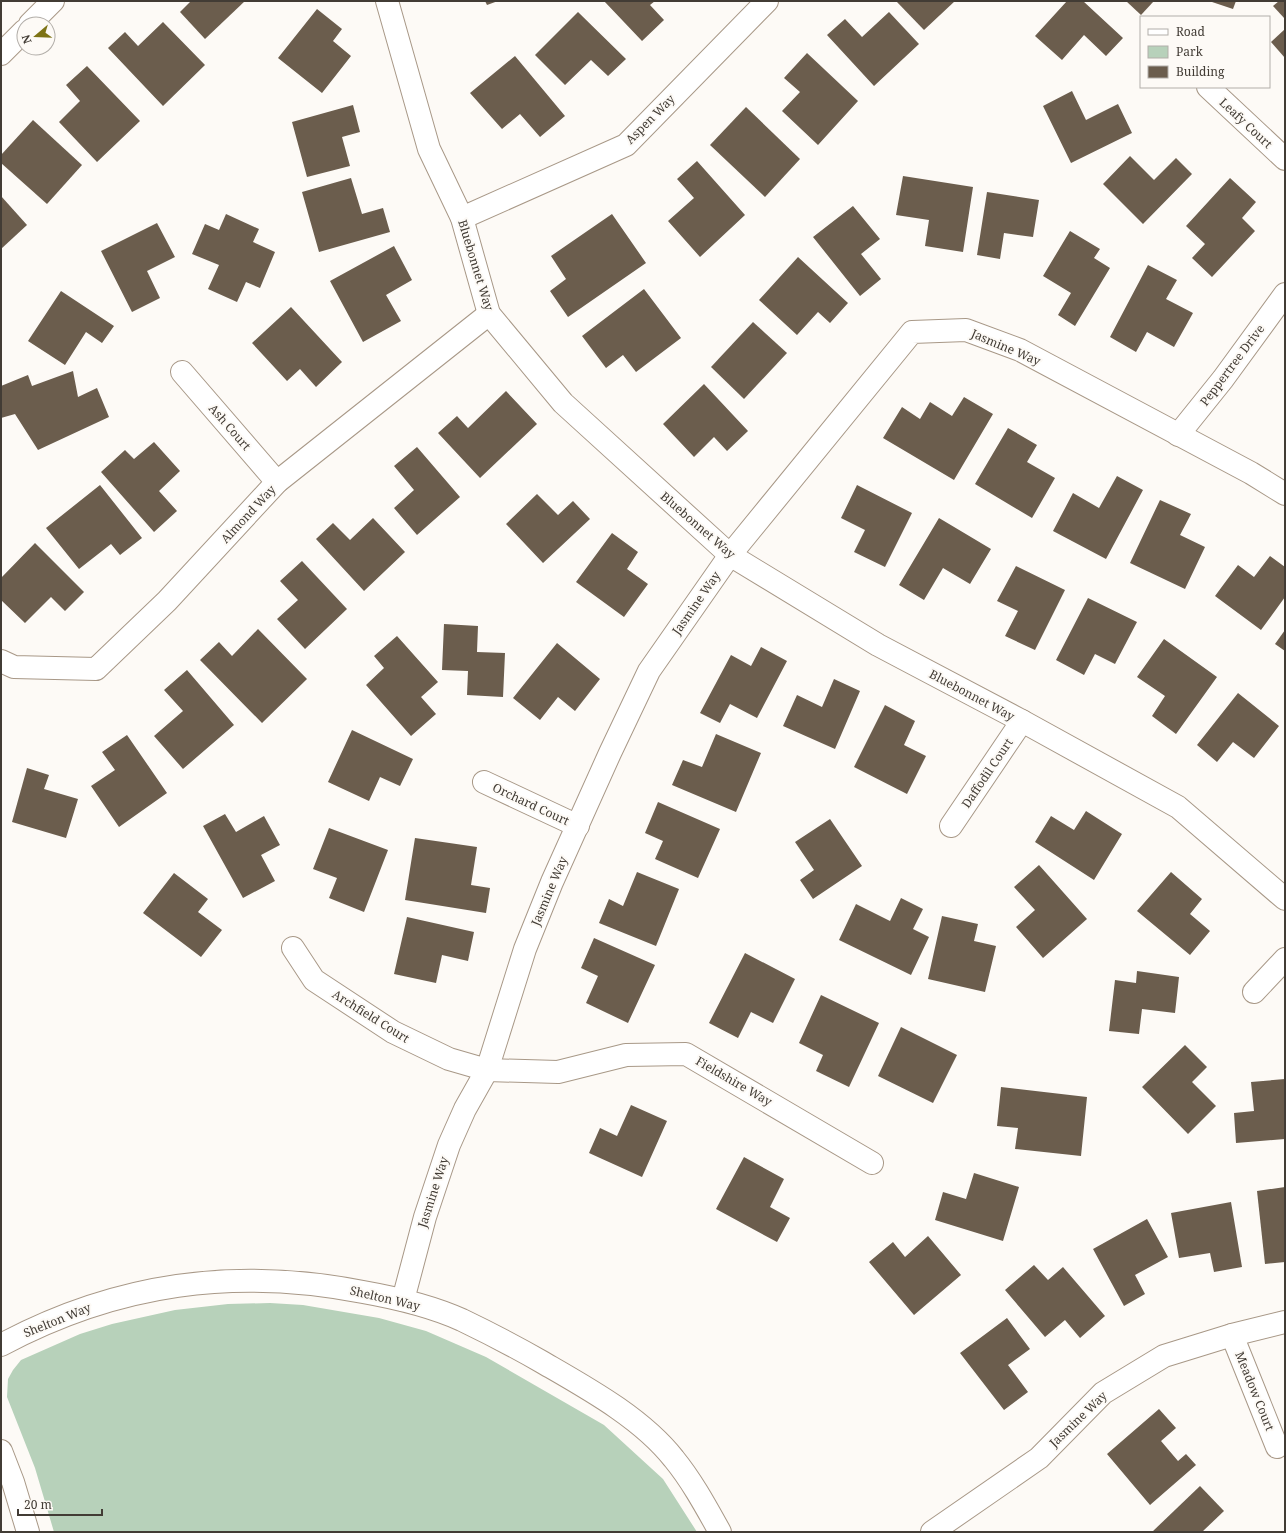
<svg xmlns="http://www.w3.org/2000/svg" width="1286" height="1533" viewBox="0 0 1286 1533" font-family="'Noto Serif',serif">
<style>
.green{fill:#b7d1ba}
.building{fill:#6b5d4d}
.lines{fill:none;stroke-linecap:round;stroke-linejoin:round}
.minor-casing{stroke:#a89887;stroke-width:24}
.minor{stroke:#fff;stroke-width:22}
.labels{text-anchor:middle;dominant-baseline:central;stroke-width:4;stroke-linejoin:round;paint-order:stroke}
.street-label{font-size:12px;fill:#423c35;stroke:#fdfaf6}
</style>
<rect width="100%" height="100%" fill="#fdfaf6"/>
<path class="green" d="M270 1303 303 1305 379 1318 426 1331 486 1357 604 1425 663 1479 697 1532H54L35 1468 7 1397 8 1379 13 1370 21 1360 80 1334 112 1324 175 1310 228 1304Z"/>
<g class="building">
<path d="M191 1H245L205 39 180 12Z"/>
<path d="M485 1H498L487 5Z"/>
<path d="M604 1H655L650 5 664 20 642 41Z"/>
<path d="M896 1H955L924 30Z"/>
<path d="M1067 1H1083L1123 38 1106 56 1084 35 1062 60 1035 36Z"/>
<path d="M1126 1H1154L1141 15Z"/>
<path d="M1209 1H1236L1233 9Z"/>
<path d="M1279 1H1285V19L1273 6Z"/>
<path d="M317 9 342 29 333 41 351 56 322 93 278 58Z"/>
<path d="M578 12 626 59 608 76 591 60 565 85 535 55Z"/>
<path d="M889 12 919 44 874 86 827 35 845 19 862 37Z"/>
<path d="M163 22 205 65 163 106 108 48 125 32 138 46Z"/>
<path d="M1285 29V58L1271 42Z"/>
<path d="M807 53 858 101 818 145 782 111 800 92 784 78Z"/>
<path d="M515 56 565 116 540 137 520 114 502 129 470 93Z"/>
<path d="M87 66 140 121 97 162 59 122 80 101 66 85Z"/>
<path d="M1072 91 1086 120 1118 104 1132 133 1071 163 1043 106Z"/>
<path d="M353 105 360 132 342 137 350 166 307 177 292 122Z"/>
<path d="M746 107 800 159 765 197 710 145Z"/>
<path d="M33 120 82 165 47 204 1 163V155Z"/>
<path d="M1130 156 1154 180 1176 158 1192 174 1143 224 1103 184Z"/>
<path d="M697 161 745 215 700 257 668 221 694 198 677 179Z"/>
<path d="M903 176 973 187 963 252 925 246 929 220 896 215Z"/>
<path d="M351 178 362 214 383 208 390 232 319 252 302 192Z"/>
<path d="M1230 178 1256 202 1242 218 1255 231 1212 277 1192 258 1205 244 1186 226Z"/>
<path d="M987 192 1039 200 1033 237 1004 233 1000 259 977 255Z"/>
<path d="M1 196 27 225 1 249Z"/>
<path d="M853 206 880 239 861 254 881 279 860 296 813 237Z"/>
<path d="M226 214 259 229 253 242 275 252 260 288 246 282 237 302 208 289 219 265 192 254 205 224 219 230Z"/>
<path d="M612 214 646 263 568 317 550 291 566 279 551 256Z"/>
<path d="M157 223 175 257 147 271 160 298 132 312 101 251Z"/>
<path d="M1070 231 1100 249 1094 258 1110 268 1075 326 1058 315 1071 293 1043 276Z"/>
<path d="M394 246 412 280 386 295 401 321 363 342 330 281Z"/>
<path d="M798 257 848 303 830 323 818 312 797 335 759 300Z"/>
<path d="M1148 265 1177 280 1166 299 1193 313 1174 347 1147 332 1136 352 1110 337Z"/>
<path d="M644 289 681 338 636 372 623 355 606 368 582 336Z"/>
<path d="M61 291 114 326 102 343 86 332 65 365 28 341Z"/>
<path d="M291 307 342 362 316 387 300 369 287 381 252 343Z"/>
<path d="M753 322 787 353 744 399 711 367Z"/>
<path d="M73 371 78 397 97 388 109 417 38 450 15 414 1 418V386L28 375 32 386Z"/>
<path d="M704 384 748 431 727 451 714 437 694 457 663 424Z"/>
<path d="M506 391 537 424 480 478 438 433 457 416 468 428Z"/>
<path d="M964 397 993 414 954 480 883 438 902 407 920 419 930 402 952 416Z"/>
<path d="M1008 428 1037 445 1027 462 1055 478 1032 518 975 484Z"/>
<path d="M154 442 180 471 159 491 177 511 154 532 101 472 125 450 134 459Z"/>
<path d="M417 447 460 497 417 535 394 508 414 490 394 466Z"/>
<path d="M1117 476 1143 490 1106 559 1053 531 1073 493 1099 508Z"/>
<path d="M100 485 142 538 120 555 111 544 79 569 46 528Z"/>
<path d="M857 485 912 513 885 567 854 552 865 530 841 518Z"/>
<path d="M537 494 558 515 573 501 590 519 543 563 506 524Z"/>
<path d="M1160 500 1191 514 1180 535 1205 547 1185 589 1130 563Z"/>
<path d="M373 518 405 552 364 591 316 539 333 523 350 540Z"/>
<path d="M939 518 991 549 970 584 943 568 924 600 899 585Z"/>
<path d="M612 533 638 552 627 569 648 584 624 617 576 582Z"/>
<path d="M35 543 84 592 65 611 51 597 25 623 1 600V578Z"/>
<path d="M1270 556 1285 567V597L1261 630 1215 596 1238 565 1254 577Z"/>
<path d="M302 561 347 609 305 649 277 619 298 600 280 581Z"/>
<path d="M1016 566 1065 590 1035 650 1005 636 1018 611 997 601Z"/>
<path d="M1088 598 1137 622 1115 664 1095 654 1084 675 1056 660Z"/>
<path d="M444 624 478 626 477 652 505 653 503 697 467 695 468 671 442 670Z"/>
<path d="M258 629 307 679 262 723 200 660 219 642 232 656Z"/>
<path d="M1285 630V651L1275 644Z"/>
<path d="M397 636 438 682 421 697 436 714 411 736 366 685 384 668 374 656Z"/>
<path d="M1164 639 1217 677 1176 734 1152 716 1165 696 1137 677Z"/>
<path d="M557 643 600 679 575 711 558 697 540 720 513 698Z"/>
<path d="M761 647 787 661 757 718 730 704 720 723 700 713 731 655 751 666Z"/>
<path d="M187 670 234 725 183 769 154 736 183 711 164 690Z"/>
<path d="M834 679 860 691 835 749 783 726 797 695 822 707Z"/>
<path d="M1238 693 1279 726 1254 758 1233 742 1217 762 1197 745Z"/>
<path d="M885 705 915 721 904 745 926 756 907 794 854 767Z"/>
<path d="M352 730 413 759 400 786 380 777 369 801 328 782Z"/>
<path d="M716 734 761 753 736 812 672 785 683 760 702 767Z"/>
<path d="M127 735 167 793 119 827 91 786 115 770 102 752Z"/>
<path d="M27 768 49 775 44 789 78 799 66 838 12 822Z"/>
<path d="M658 802 720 829 698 878 655 859 663 841 645 833Z"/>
<path d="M1086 811 1122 834 1094 880 1035 842 1051 816 1074 830Z"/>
<path d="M225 814 236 832 264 816 280 845 261 855 275 881 243 898 203 826Z"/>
<path d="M830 819 862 866 813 899 800 880 814 870 795 842Z"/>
<path d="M329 828 388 850 364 912 329 898 337 878 313 869Z"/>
<path d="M415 838 477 847 471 885 490 888 486 913 405 900Z"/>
<path d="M1039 865 1087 919 1043 958 1016 927 1035 910 1014 887Z"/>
<path d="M637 872 679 889 656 946 599 923 609 899 623 906Z"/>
<path d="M1171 872 1202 899 1190 914 1210 931 1190 955 1137 911Z"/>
<path d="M174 873 208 899 198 912 222 930 201 957 143 913Z"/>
<path d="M901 898 923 909 913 929 929 937 911 975 839 940 856 904 890 921Z"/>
<path d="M942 916 978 924 974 941 996 946 985 992 928 979Z"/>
<path d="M407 917 474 932 468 961 442 955 436 983 394 974Z"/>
<path d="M594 938 655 965 628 1023 586 1003 598 976 581 968Z"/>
<path d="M745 953 795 979 773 1023 751 1012 738 1038 709 1023Z"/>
<path d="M1137 971 1179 977 1175 1013 1142 1009 1139 1034 1109 1031 1115 980 1136 983Z"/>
<path d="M821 995 879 1023 849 1087 816 1071 823 1055 799 1043Z"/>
<path d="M901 1027 957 1055 933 1103 878 1076Z"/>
<path d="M1185 1045 1207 1067 1192 1082 1216 1106 1188 1134 1142 1087Z"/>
<path d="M1285 1079V1139L1236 1143 1234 1113 1254 1111 1251 1082Z"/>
<path d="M1001 1087 1087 1097 1081 1156 1015 1149 1018 1128 997 1126Z"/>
<path d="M631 1105 667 1121 642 1177 589 1153 600 1128 617 1136Z"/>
<path d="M744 1157 784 1179 770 1207 790 1218 777 1242 716 1209Z"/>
<path d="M974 1173 1019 1187 1003 1241 935 1220 943 1192 966 1199Z"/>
<path d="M1285 1187V1262L1265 1264 1257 1191Z"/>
<path d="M1231 1202 1242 1267 1214 1272 1210 1253 1179 1258 1171 1213Z"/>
<path d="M1147 1219 1168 1257 1135 1275 1145 1294 1124 1306 1093 1249Z"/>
<path d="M928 1236 961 1275 914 1315 869 1262 893 1242 905 1257Z"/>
<path d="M1034 1265 1048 1280 1063 1267 1105 1316 1080 1338 1065 1320 1045 1337 1005 1290Z"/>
<path d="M1007 1318 1030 1349 1008 1365 1028 1392 1004 1410 960 1353Z"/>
<path d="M1159 1409 1176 1428 1161 1441 1178 1461 1186 1454 1196 1465 1150 1505 1107 1454Z"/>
<path d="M1200 1486 1224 1511 1202 1532H1152Z"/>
</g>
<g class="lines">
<g class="minor-casing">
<g id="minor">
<path d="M387 1 429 149 462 218 489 314 563 403 730 555 878 645 1022 721 1178 807 1285 899"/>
<path d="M30 24 53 1"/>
<path d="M1 54 24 31"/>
<path d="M1208 87 1285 159"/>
<path d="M462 218 626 145 767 1"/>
<path d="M182 372 277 482"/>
<path d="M1178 435 1223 379 1285 294"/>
<path d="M1 661 14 667 96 669 167 601 277 482 489 314"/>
<path d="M484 782 578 826"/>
<path d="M951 826 1022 721"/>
<path d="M293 948 314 980 393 1032 449 1059 487 1070 558 1072 626 1055 686 1054 872 1163"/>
<path d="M1254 992 1285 959"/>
<path d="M403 1300 425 1217 449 1145 465 1109 487 1070 525 949 552 882 610 753 649 671 730 555 912 332 966 330 1020 350 1251 473 1285 494"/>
<path d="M1232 1335 1277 1447"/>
<path d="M1 1345C117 1283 235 1267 363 1292 397 1298 431 1306 462 1320 489 1333 516 1347 542 1362 587 1388 642 1418 674 1459 692 1481 706 1507 720 1532"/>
<path d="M1 1451 13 1482 28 1532"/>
<path d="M932 1532 1039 1458 1103 1393 1164 1356 1232 1335 1285 1322"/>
</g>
</g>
<use href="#minor" class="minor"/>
</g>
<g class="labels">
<g class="street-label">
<text transform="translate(650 119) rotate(-45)">Aspen Way</text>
<text transform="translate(1246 123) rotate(43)">Leafy Court</text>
<text transform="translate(476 265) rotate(73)">Bluebonnet Way</text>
<text transform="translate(1006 347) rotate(23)">Jasmine Way</text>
<text transform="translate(1232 365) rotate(-53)">Peppertree Drive</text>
<text transform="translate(230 427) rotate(49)">Ash Court</text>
<text transform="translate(248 514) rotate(-47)">Almond Way</text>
<text transform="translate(698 525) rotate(41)">Bluebonnet Way</text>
<text transform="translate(696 603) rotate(-55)">Jasmine Way</text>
<text transform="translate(972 695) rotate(28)">Bluebonnet Way</text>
<text transform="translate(987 773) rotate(-56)">Daffodil Court</text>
<text transform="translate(531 804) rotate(25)">Orchard Court</text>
<text transform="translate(549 891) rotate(-67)">Jasmine Way</text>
<text transform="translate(371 1016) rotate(32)">Archfield Court</text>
<text transform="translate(734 1081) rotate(30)">Fieldshire Way</text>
<text transform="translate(433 1192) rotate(-72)">Jasmine Way</text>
<text transform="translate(385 1298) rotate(13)">Shelton Way</text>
<text transform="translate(57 1320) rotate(-22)">Shelton Way</text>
<text transform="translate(1255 1391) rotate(68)">Meadow Court</text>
<text transform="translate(1078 1419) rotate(-44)">Jasmine Way</text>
</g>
</g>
<rect width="1286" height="1533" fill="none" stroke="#423c35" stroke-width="4"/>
<rect x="1140" y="16" width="130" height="72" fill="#fdfaf6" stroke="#b2aea9"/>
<rect x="1148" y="29" width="20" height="6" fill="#ffffff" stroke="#b2aea9"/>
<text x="1176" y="36" font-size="12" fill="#423c35">Road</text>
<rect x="1148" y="46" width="20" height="12" fill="#b7d1ba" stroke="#b2aea9"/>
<text x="1176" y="56" font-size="12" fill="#423c35">Park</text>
<rect x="1148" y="66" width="20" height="12" fill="#6b5d4d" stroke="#b2aea9"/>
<text x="1176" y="76" font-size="12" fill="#423c35">Building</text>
<g transform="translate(36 36) rotate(251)"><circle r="19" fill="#fdfaf6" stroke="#b2aea9"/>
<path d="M0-3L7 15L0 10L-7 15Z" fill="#7d7315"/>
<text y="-6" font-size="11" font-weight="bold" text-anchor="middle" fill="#423c35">N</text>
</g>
<path d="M18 1509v6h84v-6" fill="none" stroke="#423c35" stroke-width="2"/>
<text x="24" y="1509" font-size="12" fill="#423c35" stroke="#fdfaf6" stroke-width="3" paint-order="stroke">20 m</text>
</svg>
